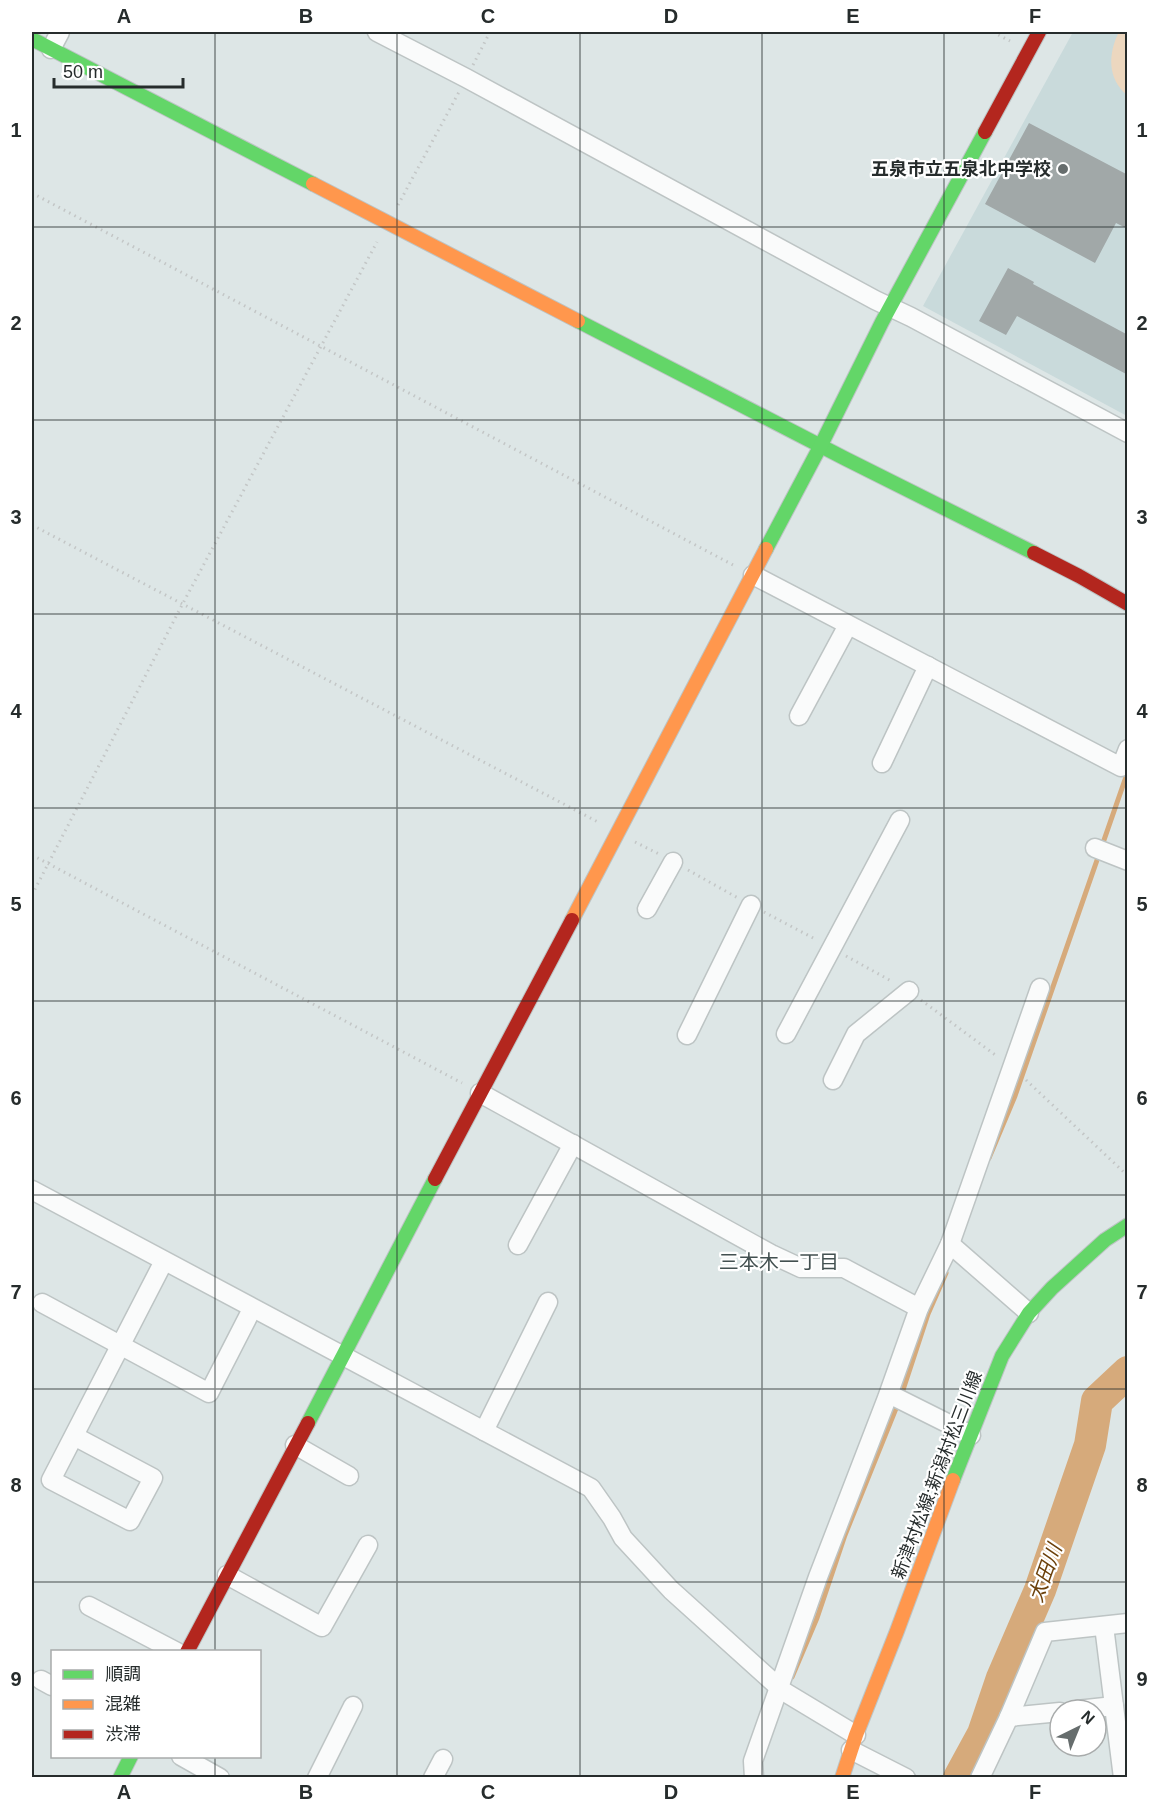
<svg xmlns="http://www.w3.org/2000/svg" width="1159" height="1809" viewBox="0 0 1159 1809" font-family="Helvetica,'Noto Sans JP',sans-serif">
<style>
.built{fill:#c9dadb}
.green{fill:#ecd7bf}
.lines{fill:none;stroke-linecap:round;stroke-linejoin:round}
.stream{stroke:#d6aa7b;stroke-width:5}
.river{stroke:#d6aa7b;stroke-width:32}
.building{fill:#a1a8a8}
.street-casing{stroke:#bdc4c4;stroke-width:21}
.fast-casing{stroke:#bdc4c4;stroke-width:16}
.slow-casing{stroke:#bdc4c4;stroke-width:16}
.jam-casing{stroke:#bdc4c4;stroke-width:16}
.path{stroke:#c3c6c6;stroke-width:3;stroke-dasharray:1.5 4.5;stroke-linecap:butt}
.street{stroke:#fafbfb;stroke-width:18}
.fast{stroke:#63d668;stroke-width:14}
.slow{stroke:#ff974d;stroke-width:14}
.jam{stroke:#b3261e;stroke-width:14}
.grid{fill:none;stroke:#262c2c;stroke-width:1.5;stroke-opacity:0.55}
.poi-dot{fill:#666d6d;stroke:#fff;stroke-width:2}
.labels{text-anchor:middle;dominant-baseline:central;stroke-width:4.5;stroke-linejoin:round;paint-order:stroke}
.poi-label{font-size:18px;font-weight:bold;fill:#262c2c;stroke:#fff;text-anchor:end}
.street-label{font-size:18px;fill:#262c2c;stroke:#fff}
.neighbourhood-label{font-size:20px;fill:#435151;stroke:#fff}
.water-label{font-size:20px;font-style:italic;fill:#6c400a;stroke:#fff}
.neatline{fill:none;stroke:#262c2c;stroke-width:2}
.grid-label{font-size:20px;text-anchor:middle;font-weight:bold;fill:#262c2c}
</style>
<rect width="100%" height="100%" fill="#dde6e6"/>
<path class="built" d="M1073 32H1127V416L923 306Z"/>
<path class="green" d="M1119 32H1127V95C1107 79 1108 53 1119 32Z"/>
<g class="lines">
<g class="stream">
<path d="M989 1158 1015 1096 1128 771"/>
<path d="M792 1677 817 1618 845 1535 901 1396 928 1314 946 1273"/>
</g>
<path class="river" d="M959 1778 983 1734 1002 1678 1040 1590 1090 1445 1097 1401 1128 1372"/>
</g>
<g class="building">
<path d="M1029 123 1128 175V229L1116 223 1095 263 985 204Z"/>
<path d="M1008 268 1034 282 1033 284 1128 335V375L1017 316 1006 335 979 321Z"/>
</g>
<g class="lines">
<g class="street-casing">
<g id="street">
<path d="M377 32 466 78 875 300 911 317 1128 433"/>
<path d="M51 49 60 32"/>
<path d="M753 575 1121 767 1128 749"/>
<path d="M799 716 848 625"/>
<path d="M882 763 928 666"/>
<path d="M1095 848 1128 861"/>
<path d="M647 909 673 862"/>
<path d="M786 1034 900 820"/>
<path d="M687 1035 751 905"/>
<path d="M833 1080 856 1034 909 991"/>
<path d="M480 1093 771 1254 801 1268H844L919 1308"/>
<path d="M32 1190 591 1488 612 1518 623 1538 671 1590 783 1691 856 1735"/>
<path d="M950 1244 1029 1313"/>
<path d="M518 1245 573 1144"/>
<path d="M42 1303 209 1393 252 1309"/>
<path d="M889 1394 971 1435"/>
<path d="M484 1431 548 1302"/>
<path d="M74 1436 153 1478 130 1521 51 1480 164 1261"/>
<path d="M295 1445 349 1476"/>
<path d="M227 1575 322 1627 368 1545"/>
<path d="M89 1606 177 1652"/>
<path d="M1104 1626 1123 1778"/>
<path d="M41 1680 52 1686"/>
<path d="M1077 1710 1114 1706"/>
<path d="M1009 1717 1060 1712"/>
<path d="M851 1750 906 1778"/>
<path d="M181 1756 220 1778"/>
<path d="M317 1778 353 1706"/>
<path d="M433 1778 443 1759"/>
<path d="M754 1778 753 1761 818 1577 887 1398 919 1308 950 1244 1040 988"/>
<path d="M980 1778 1009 1717 1045 1632 1128 1623"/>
</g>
</g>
<g class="fast-casing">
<g id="fast">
<path d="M32 39 313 184"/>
<path d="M578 321 846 459 1034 553"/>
<path d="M766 549 821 445 882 322 985 132"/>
<path d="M308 1423 435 1179"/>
<path d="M953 1480 1002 1356 1029 1313 1052 1288 1105 1240 1128 1225"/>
<path d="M120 1778 131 1756"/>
</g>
</g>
<g class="slow-casing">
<g id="slow">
<path d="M313 184 578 321"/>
<path d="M572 920 766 549"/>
<path d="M842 1778 856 1735 897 1631 953 1480"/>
</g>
</g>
<g class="jam-casing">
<g id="jam">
<path d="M985 132 1039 32"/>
<path d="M1034 553 1079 576 1128 604"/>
<path d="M435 1179 572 920"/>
<path d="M187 1652 308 1423"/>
</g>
</g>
<g class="path">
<path d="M993 32 1010 41"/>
<path d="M473 65 490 32"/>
<path d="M32 193 735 566"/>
<path d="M398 205 459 92"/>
<path d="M32 525 598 822"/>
<path d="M635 842 659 854"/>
<path d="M32 855 462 1083"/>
<path d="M688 870 738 898"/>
<path d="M32 895 182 605 377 242"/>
<path d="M764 912 817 940"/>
<path d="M846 956 893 982"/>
<path d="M921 1000 998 1057"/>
<path d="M1026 1080 1128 1176"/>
</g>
<use href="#street" class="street"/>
<use href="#fast" class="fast"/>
<use href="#slow" class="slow"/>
<use href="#jam" class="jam"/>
</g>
<path class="grid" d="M215 32V1652M397 32V1778M580 32V1778M762 32V1778M944 32V1778M32 227H1128M32 420H1128M32 614H1128M32 808H1128M32 1001H1128M32 1195H1128M32 1389H1128M32 1582H1128M215 1756V1778"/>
<circle class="poi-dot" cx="1063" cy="169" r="6"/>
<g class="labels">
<g class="poi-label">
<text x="1051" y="169">五泉市立五泉北中学校</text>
</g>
<g class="street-label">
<text transform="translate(937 1475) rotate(-69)">新津村松線;新潟村松三川線</text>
</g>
<g class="neighbourhood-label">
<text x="779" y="1262">三本木一丁目</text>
</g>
<g class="water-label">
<text transform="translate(1045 1573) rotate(-70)">太田川</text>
</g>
</g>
<rect width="1159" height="1809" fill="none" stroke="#ffffff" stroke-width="66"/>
<rect x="51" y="1650" width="210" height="108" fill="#ffffff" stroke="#a8abab" stroke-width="1.5"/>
<rect x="63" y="1670" width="30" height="9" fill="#63d668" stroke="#a8abab" stroke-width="1.5"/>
<text x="105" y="1680" font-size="18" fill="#262c2c">順調</text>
<rect x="63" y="1700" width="30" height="9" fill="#ff974d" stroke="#a8abab" stroke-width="1.5"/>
<text x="105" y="1710" font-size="18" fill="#262c2c">混雑</text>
<rect x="63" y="1730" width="30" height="9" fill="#b3261e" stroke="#a8abab" stroke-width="1.5"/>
<text x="105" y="1740" font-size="18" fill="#262c2c">渋滞</text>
<g transform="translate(1078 1728) rotate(43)"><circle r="28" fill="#ffffff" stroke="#a8abab" stroke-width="1.5"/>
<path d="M0-4.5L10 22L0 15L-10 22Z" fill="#666d6d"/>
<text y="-9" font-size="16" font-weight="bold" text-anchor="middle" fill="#262c2c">N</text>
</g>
<path d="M54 78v9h129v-9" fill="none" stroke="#262c2c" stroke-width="3"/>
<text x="63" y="78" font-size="18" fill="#262c2c" stroke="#ffffff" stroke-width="4.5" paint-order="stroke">50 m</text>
<rect x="33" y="33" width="1093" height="1743" class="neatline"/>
<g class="grid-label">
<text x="124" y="23">A</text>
<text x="306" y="23">B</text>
<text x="488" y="23">C</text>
<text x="671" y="23">D</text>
<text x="853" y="23">E</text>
<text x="1035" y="23">F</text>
<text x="16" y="137">1</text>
<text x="1142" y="137">1</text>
<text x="16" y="330">2</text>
<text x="1142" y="330">2</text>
<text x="16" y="524">3</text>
<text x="1142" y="524">3</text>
<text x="16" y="718">4</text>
<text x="1142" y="718">4</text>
<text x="16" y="911">5</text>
<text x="1142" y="911">5</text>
<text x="16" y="1105">6</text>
<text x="1142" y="1105">6</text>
<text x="16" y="1299">7</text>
<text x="1142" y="1299">7</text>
<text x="16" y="1492">8</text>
<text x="1142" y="1492">8</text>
<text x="16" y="1686">9</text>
<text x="1142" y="1686">9</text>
<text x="124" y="1799">A</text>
<text x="306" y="1799">B</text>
<text x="488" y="1799">C</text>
<text x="671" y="1799">D</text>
<text x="853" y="1799">E</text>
<text x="1035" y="1799">F</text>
</g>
</svg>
